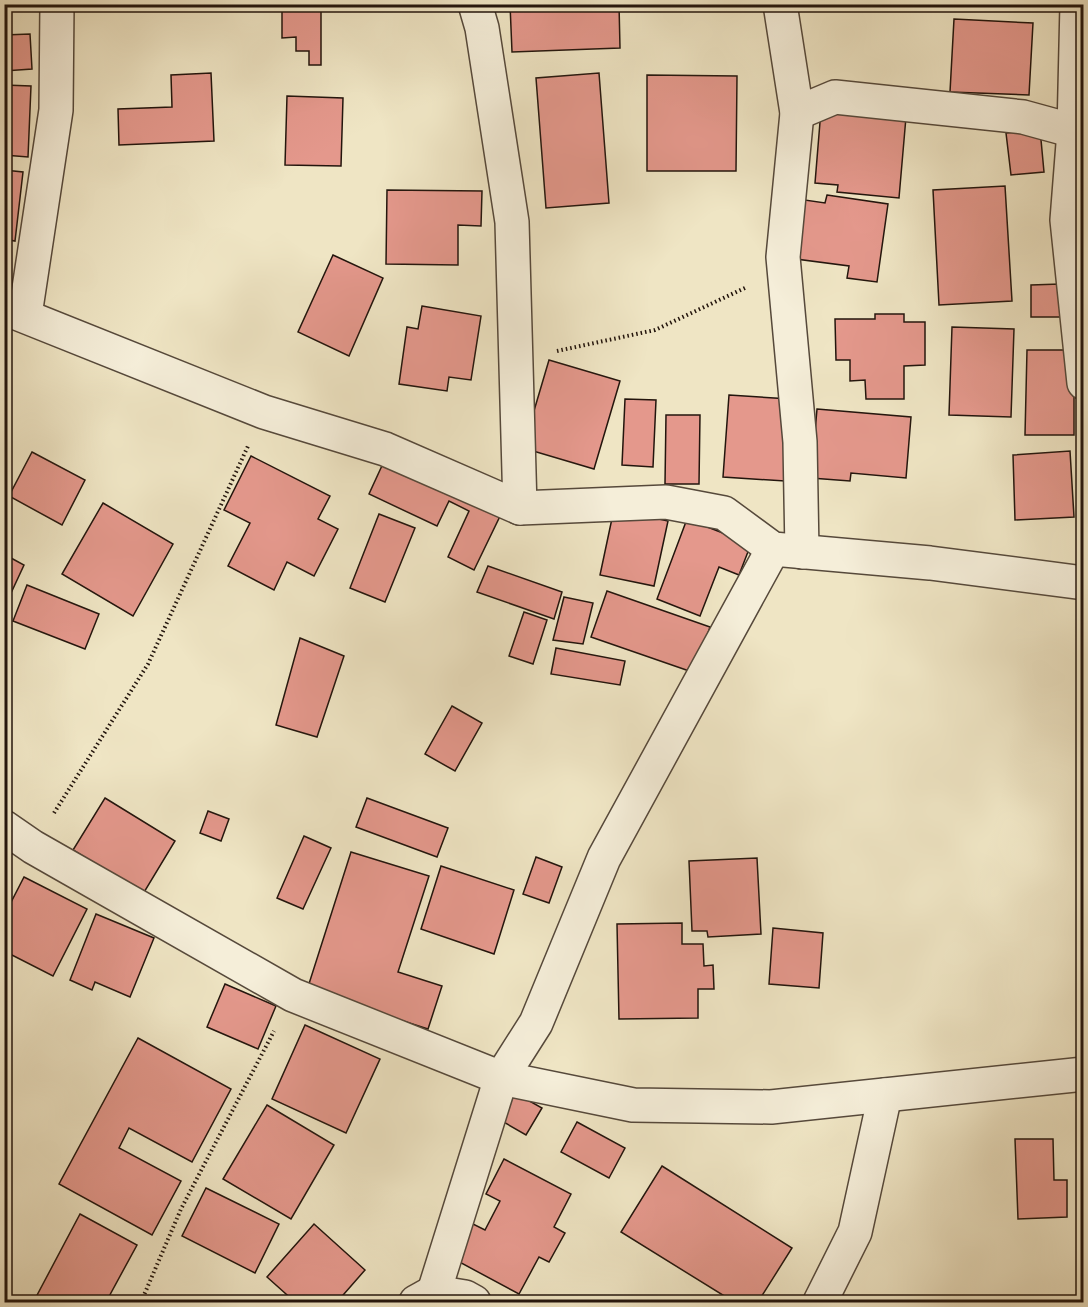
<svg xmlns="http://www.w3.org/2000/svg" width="1088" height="1307" viewBox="0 0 1088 1307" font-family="Alegreya,serif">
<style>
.building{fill:#e4988c;stroke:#23150d;stroke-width:1.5}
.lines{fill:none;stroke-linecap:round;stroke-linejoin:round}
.minor-casing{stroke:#56493b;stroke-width:36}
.path{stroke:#23150d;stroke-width:4;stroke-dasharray:1.5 3;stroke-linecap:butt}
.minor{stroke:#f5eed9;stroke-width:33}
</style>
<rect width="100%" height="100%" fill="#efe5c4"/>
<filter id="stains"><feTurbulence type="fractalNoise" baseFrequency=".00333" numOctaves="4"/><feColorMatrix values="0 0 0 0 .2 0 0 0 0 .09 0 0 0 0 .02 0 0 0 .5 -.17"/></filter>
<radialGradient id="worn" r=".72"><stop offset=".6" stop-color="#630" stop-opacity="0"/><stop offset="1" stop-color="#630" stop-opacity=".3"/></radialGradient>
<g class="building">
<path d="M282 4H321V65H309V51H296V37L282 38Z"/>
<path d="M510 4H619L620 48 512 52Z"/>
<path d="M954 19 1033 23 1029 95 950 92Z"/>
<path d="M30 34 32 69 4 71V35Z"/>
<path d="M211 73 214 141 119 145 118 109 172 107 171 75Z"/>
<path d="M599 73 609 203 546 208 536 78Z"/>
<path d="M647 75 737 76 736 171H647Z"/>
<path d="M4 85 31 86 28 157 4 155Z"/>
<path d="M287 96 343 98 341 166 285 165Z"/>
<path d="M821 110 906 117 899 198 837 192 838 185 815 183Z"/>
<path d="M1040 129 1044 172 1011 175 1006 133Z"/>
<path d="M4 170 23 172 15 241 4 239Z"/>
<path d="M1005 186 1012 301 939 305 933 190Z"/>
<path d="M387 190 482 191 481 226 458 225V265L386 264Z"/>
<path d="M827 195 888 204 877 282 847 278 849 266 796 259 805 200 825 203Z"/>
<path d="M333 255 383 278 349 356 298 332Z"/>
<path d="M1060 284 1061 317H1031V285Z"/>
<path d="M422 306 481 316 471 380 449 377 447 391 399 384 407 327 418 329Z"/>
<path d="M875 314H904V322H925V365L904 366V399H866L865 380 850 381V360H836L835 319H875Z"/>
<path d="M952 327 1014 329 1011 417 949 415Z"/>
<path d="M1027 350H1074V435H1025Z"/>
<path d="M549 360 620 381 594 469 523 448Z"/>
<path d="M729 395 790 399 785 481 723 477Z"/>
<path d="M625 399 656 400 653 467 622 465Z"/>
<path d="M817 409 911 417 906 478 851 473 850 481 811 478Z"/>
<path d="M666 415H700L699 484H665Z"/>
<path d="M1070 451 1074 517 1015 520 1013 455Z"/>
<path d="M32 452 85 480 62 525 9 496Z"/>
<path d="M251 456 330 496 318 519 338 529 314 576 287 562 274 590 228 566 250 523 224 510Z"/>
<path d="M386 457 502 512 474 570 448 557 469 511 449 501 437 526 369 494Z"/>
<path d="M103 503 173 544 133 616 62 574Z"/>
<path d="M614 509 668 521 654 586 600 575Z"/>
<path d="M379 514 415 528 385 602 350 588Z"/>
<path d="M687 519 751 544 739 575 719 567 700 616 657 599Z"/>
<path d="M11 558 24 565 5 606 4 571Z"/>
<path d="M488 566 562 592 554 619 477 592Z"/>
<path d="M27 585 99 614 85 649 13 621Z"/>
<path d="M607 591 710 627 695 673 591 637Z"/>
<path d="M564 597 593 603 583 644 553 640Z"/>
<path d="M524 612 547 620 533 664 509 656Z"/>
<path d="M300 638 344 656 317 737 276 725Z"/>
<path d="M556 648 625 661 620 685 551 674Z"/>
<path d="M452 706 482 723 455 771 425 754Z"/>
<path d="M105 798 175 841 143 894 73 850Z"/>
<path d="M367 798 448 828 437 857 356 827Z"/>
<path d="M208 811 229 819 221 841 200 833Z"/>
<path d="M304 836 331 848 303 909 277 898Z"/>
<path d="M351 852 429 876 398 972 442 986 428 1029 307 990Z"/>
<path d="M536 857 562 867 549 903 523 894Z"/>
<path d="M757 858 761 934 708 937 707 931H692L689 861Z"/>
<path d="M441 866 514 890 494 954 421 929Z"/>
<path d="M24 877 87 909 53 976 4 951V916Z"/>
<path d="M96 914 154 938 130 997 95 982 92 990 70 980Z"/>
<path d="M682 923V944H703L704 966 713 965 714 989H698V1018L619 1019 617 924Z"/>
<path d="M773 928 823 933 819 988 769 984Z"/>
<path d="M225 984 276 1006 258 1049 207 1027Z"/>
<path d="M305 1025 380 1059 346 1133 272 1099Z"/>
<path d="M138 1038 231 1089 192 1162 129 1128 119 1148 181 1181 152 1235 59 1184Z"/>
<path d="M510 1090 542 1108 526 1135 495 1117Z"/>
<path d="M267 1105 334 1145 291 1219 223 1179Z"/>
<path d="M577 1122 625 1148 609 1178 561 1152Z"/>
<path d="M1015 1139H1053L1054 1180H1067V1217L1018 1219Z"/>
<path d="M504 1159 571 1194 554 1227 565 1233 549 1262 539 1257 519 1294 452 1258 471 1223 485 1230 500 1201 486 1194Z"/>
<path d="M662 1166 792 1248 758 1302H734L621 1232Z"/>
<path d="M206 1188 279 1224 255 1273 182 1236Z"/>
<path d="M80 1214 137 1245 106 1302H40L35 1299Z"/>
<path d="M314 1224 365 1270 337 1302H295L267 1277Z"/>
</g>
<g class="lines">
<g class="minor-casing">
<g id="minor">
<path d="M475 4 482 28 512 222 520 508"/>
<path d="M780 4 797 113 783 257 800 442 802 552"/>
<path d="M1077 4 1074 131 1067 220 1084 383"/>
<path d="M797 113 835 97 1023 117 1074 131 1084 130"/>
<path d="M4 308 264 412 385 449 520 508 666 502 724 513 773 549 930 563 1084 583"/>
<path d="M25 315 56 110 57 4"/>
<path d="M4 827 33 847 293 995 501 1078 633 1105 771 1107 1084 1074"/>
<path d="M434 1292 501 1078 536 1023 604 858 773 549"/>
<path d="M416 1302 434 1292 465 1297 474 1302"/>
<path d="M820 1302 855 1232 885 1095"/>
</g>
</g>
<g class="path">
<path d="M557 351 655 330 747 287"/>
<path d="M54 813 148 664 248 446"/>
<path d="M141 1302 181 1209 274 1031"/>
</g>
<use href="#minor" class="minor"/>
</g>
<rect width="1088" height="1307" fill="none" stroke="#efe5c4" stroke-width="24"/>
<rect x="6" y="6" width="1076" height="1295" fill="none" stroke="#23150d" stroke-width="3"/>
<rect x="12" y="12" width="1064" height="1283" fill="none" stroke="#23150d" stroke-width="1.5"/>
<rect width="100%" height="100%" filter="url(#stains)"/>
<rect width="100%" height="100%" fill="url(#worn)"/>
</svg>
